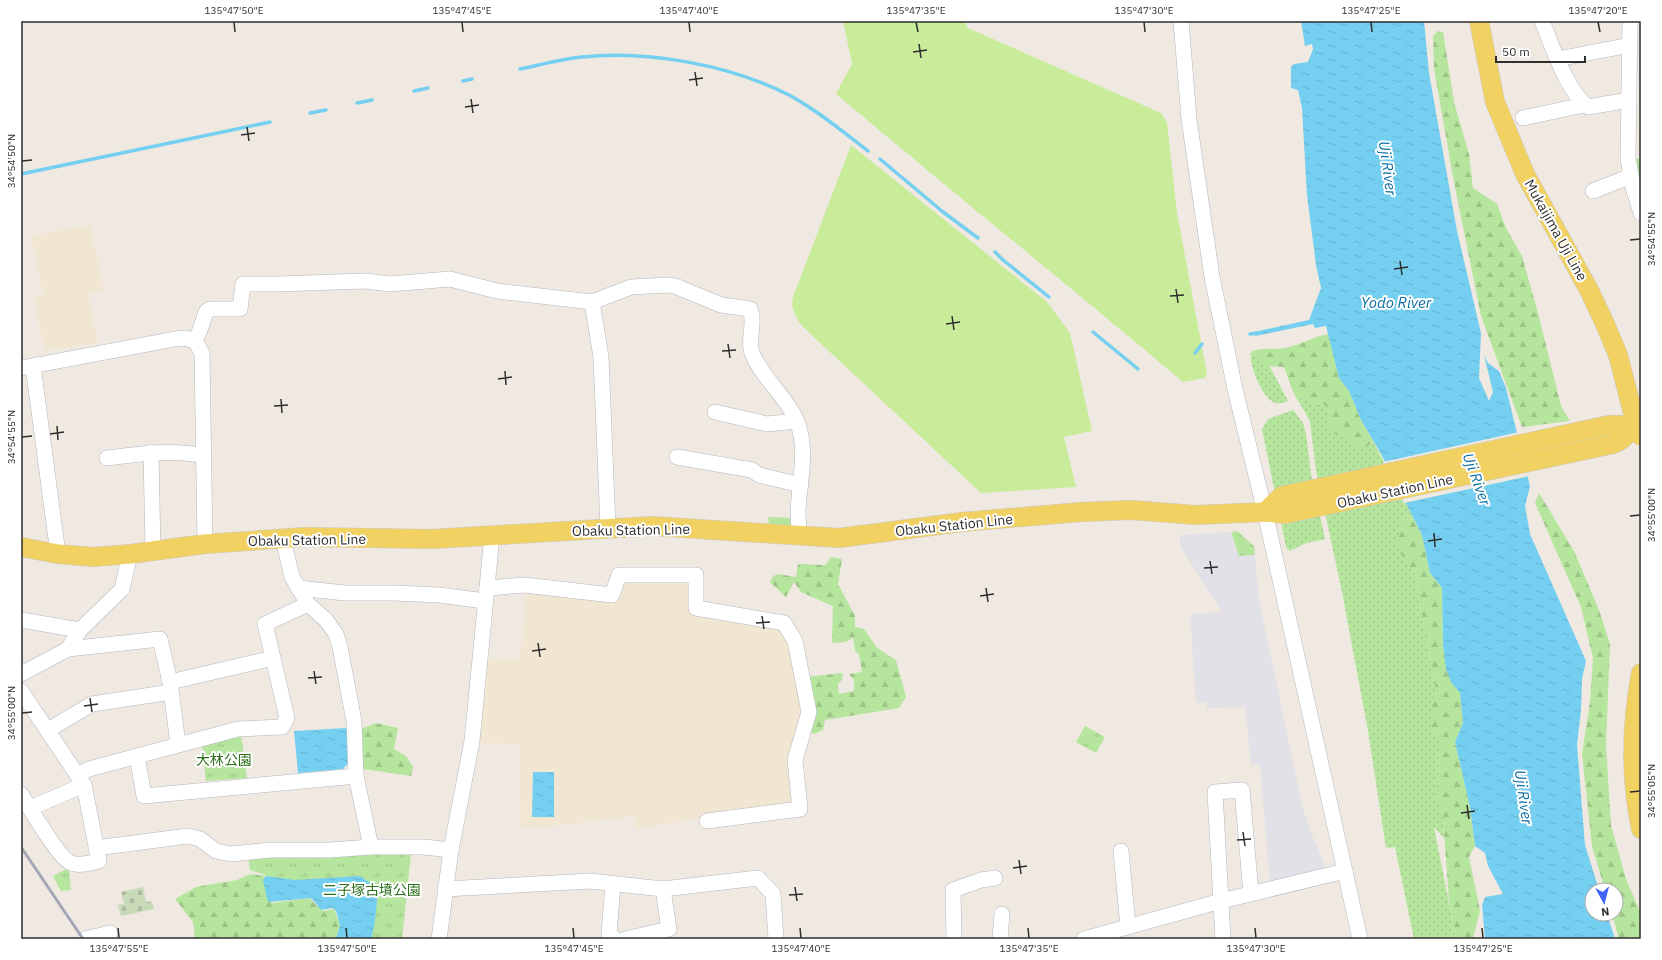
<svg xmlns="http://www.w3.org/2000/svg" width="1662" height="960" viewBox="0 0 1662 960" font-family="'IBM Plex Sans','Noto Sans JP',sans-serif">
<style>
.industrial{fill:#e3e1e8}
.education{fill:#f0e6d1}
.grass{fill:url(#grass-dots)}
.forest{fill:url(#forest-firs)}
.cemetery{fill:url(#cemetery-stones)}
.park{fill:url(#park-tufts)}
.pitch{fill:#c9ec9a}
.water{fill:url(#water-ripples)}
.pier{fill:#efe9e1}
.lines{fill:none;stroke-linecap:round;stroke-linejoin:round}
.stream{stroke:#75cff0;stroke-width:3.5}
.minor-casing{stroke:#b4b7c1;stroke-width:16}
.major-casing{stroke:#c9c9c9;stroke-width:20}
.minor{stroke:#fff;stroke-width:15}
.major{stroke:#f2d163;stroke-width:19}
.rail{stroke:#a3a6b8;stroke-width:3}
.ticks{fill:none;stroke:#2e2e2e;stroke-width:1.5}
.labels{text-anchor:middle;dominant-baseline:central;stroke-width:4;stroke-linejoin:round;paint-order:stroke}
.street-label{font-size:14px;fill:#2e2e2e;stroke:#fff}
.park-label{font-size:14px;fill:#2c6e1b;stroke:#fff}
.water-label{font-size:15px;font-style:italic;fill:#0d6fa3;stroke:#fff}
.neatline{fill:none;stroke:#2e2e2e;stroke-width:1.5}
.ticks-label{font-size:10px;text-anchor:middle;fill:#2e2e2e}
</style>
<defs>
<pattern id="grass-dots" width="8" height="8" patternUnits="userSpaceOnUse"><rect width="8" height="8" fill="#b6e59e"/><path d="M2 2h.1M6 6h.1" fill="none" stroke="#9dc588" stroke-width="1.8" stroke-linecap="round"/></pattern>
<pattern id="forest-firs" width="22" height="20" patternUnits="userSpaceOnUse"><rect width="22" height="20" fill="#b6e59e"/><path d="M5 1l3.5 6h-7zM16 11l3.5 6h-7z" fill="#9dc588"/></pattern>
<pattern id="cemetery-stones" width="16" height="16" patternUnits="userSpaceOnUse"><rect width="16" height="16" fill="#c8d9b8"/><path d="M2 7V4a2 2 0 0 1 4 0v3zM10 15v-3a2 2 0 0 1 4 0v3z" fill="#acbb9e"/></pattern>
<pattern id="park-tufts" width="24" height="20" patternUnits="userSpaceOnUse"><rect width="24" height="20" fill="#b6e59e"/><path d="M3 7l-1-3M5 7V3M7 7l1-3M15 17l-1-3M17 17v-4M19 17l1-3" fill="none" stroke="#9dc588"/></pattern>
<pattern id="water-ripples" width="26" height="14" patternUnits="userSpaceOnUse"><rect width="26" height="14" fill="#75cff0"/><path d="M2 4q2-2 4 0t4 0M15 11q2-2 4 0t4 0" fill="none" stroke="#66b2ce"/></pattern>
</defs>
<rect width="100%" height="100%" fill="#efe9e1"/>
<path class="industrial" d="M1231 532 1239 556 1255 555 1259 600 1302 805 1312 835 1328 872 1270 884 1260 765H1251L1245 707 1207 708 1206 702 1196 703 1190 614 1222 612 1180 546V535Z"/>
<g class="education">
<path d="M90 225 104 291 88 294 98 343 44 351 34 298 43 296 31 236Z"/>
<path d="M689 578 690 603 781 629 789 645 803 713 794 796 791 806 636 828 635 816 563 825 521 827 519 744 478 743 486 659H519L525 617 526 587 615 599 621 580Z"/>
</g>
<g class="grass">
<path d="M1251 352 1270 367 1288 401C1284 402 1279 404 1276 403 1263 401 1248 363 1251 352Z"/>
<path d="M1293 392 1308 401 1325 405 1329 413V417L1351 439 1355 447H1367L1373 441 1412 515 1401 521 1399 552 1414 573 1436 693 1431 707V725L1439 741 1438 800 1443 818 1444 838 1434 827 1456 939H1414L1395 847 1386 848 1368 731 1342 592 1316 471 1310 421Z"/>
<path d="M1293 410 1303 423 1306 434 1311 473 1325 539 1306 543 1290 551 1286 547 1262 429 1268 419Z"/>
</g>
<g class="forest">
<path d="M1438 31 1443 32 1454 102 1469 154 1473 188 1497 204 1506 228 1522 256 1538 313 1561 406 1570 421 1522 427 1481 316 1453 177 1434 69 1433 36Z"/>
<path d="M1329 334 1339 378 1349 391 1361 420 1373 441 1367 447H1355L1347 435 1334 434 1327 425 1329 413 1325 405 1308 401 1293 392 1284 367 1266 366 1251 352C1261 347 1274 350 1286 348 1301 345 1314 336 1329 334Z"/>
<path d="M1539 493 1574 551 1599 610 1610 644 1606 746 1611 825 1626 879 1641 914V939H1619L1612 914H1616V890H1605L1592 846 1582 754 1590 702 1593 658 1581 607 1535 503Z"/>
<path d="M1412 515 1422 535 1430 573 1442 588 1443 645 1451 682 1460 693 1463 723 1455 742 1470 807 1475 846 1469 857 1480 910 1473 939H1456L1449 901 1443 818 1437 800 1439 741 1431 725V707L1436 693 1414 573 1399 552 1397 544 1401 521Z"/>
<path d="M831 557 842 559 838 584 855 616V627L864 629 877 648 896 660 906 697 899 708 825 720 823 730 814 734 808 731 806 677 843 673 842 680 838 684 839 694 854 691V680L849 674 862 672 859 654 855 651 853 638 845 642 832 643 833 606 801 592 794 582 786 597 770 582 773 576 778 574 796 577 798 564 826 565Z"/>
<path d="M376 723 398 728 394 749 406 756 413 767 411 776 363 769 361 729Z"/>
<path d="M250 874 266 876 264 878 272 903 309 898 323 911 334 909 340 926 336 939H195L193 922 175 899 196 887 237 880Z"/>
</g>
<path class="cemetery" d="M143 887 146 902 152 901 154 909 121 916 118 905 124 904 121 892Z"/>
<g class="park">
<path d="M1641 158V185L1636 159Z"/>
<path d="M768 517 797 518 799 535 770 532Z"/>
<path d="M1237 531 1254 546 1255 555 1239 556 1231 532Z"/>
<path d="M1085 726 1105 737 1096 753 1076 742Z"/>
<path d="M241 734 247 778 206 781 202 744Z"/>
<path d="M411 853 402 939H343L338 900 250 870 248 857 277 854 299 858Z"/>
<path d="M69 869 71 890 61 891 53 876 64 870Z"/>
</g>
<g class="pitch">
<path d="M843 21H965L968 28 1161 113 1167 122 1177 213 1207 374 1205 378 1183 382C1068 285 951 191 836 94L852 64Z"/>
<path d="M851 145 1047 302 1070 333 1092 431 1064 437 1076 487 981 493 802 326C796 317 790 309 793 297Z"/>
</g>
<g class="water">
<path d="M1301 21H1424L1429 73 1457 231 1481 333 1479 378 1489 401 1493 392 1484 355 1488 363 1499 371 1506 388 1530 486 1525 506 1530 534 1586 661 1582 679 1581 710 1577 745 1585 845 1599 890H1592V914H1607L1615 939H1485L1482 905 1485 897 1503 894 1488 866 1485 853 1475 846 1470 807 1455 742 1463 723 1460 693 1451 682 1446 669 1443 645 1442 588 1430 573 1422 535 1381 454 1361 420 1349 391 1339 378 1326 326 1315 328 1313 324 1255 336 1254 332 1309 320 1321 288 1316 265 1307 195 1302 108 1298 90 1291 88V67L1294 64 1308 62 1313 49 1312 44 1305 46Z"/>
<path d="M347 728 348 763 343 769 298 773 294 731Z"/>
<path d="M533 772H554V817H532Z"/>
<path d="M266 876 295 880 360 876 378 888C379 893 377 896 377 900 376 914 375 926 371 939H336L340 926 336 911 333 908 321 910 313 900 310 898 269 902 267 899 263 880Z"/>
</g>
<path class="pier" d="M1519 432 1529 476 1404 503 1383 462Z"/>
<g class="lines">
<g class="stream">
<path d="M520 69C540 65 561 59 582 57 648 50 730 65 789 95 817 110 843 132 868 151"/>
<path d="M463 81 472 79"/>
<path d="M414 91 428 88"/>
<path d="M357 103 372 100"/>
<path d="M310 113 326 110"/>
<path d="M880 159 943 212 978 238"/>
<path d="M21 174 270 122"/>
<path d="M995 252 1003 260 1049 297"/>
<path d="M1093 332 1138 369"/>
<path d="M1250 334 1259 333"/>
<path d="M1195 353 1202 344"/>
</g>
<g class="minor-casing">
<g id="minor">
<path d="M1181 21 1189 119 1212 277 1235 389 1265 512 1360 939"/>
<path d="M1542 21C1552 45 1567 92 1588 107L1629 100"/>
<path d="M1630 21 1628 158 1633 187 1641 213"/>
<path d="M1558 59 1630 45"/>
<path d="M1523 118 1584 105"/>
<path d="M1593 191 1631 176"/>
<path d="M592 302 601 357 608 528"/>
<path d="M195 341 200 330 206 312 210 309H240L243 284H277L366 281 390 284 450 279 497 291 592 302 631 287 667 285 675 286 721 305 750 309C756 323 747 339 752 353 762 378 785 395 796 419 809 448 799 482 798 512 798 520 799 529 800 537"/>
<path d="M33 366 58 554"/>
<path d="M21 368 175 339 185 338 195 341 202 353 205 544"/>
<path d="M715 412 767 424 797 421"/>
<path d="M151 452 153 551"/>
<path d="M677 457 752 470 759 475 801 485"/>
<path d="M107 458C140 454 171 449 204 456"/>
<path d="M283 539 292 577 308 604 326 620 336 634 340 647 354 721 356 776 371 847H424L451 850"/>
<path d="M298 588 345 593H394L439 595 485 601"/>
<path d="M487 588 524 585 612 595 619 575H696V608L784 623 795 641 809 712 795 760 800 809 707 821"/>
<path d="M21 620 80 630"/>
<path d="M68 649 160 639 170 682 178 744"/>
<path d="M21 674 68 649 80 630 122 589 130 554"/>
<path d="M170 682 273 658"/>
<path d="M21 691 84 785 99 861C89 863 78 867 69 862 57 855 30 808 21 794"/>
<path d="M48 730 92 704 171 692"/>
<path d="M137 756 144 796 356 776"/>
<path d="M78 774 89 769 238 729 282 727 287 718 265 624 308 604"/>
<path d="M30 808 84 785"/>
<path d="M96 848 188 836 200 839 216 851 231 854 271 850H330L371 847"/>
<path d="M1121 851 1128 927"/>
<path d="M613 884 609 934 615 939"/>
<path d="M445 889 590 881 663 889 758 878 773 894 776 939"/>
<path d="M85 939 110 933"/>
<path d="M439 939 451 850 472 741 492 536"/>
<path d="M625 939 669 929 663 889"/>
<path d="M954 939 953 890 981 880 995 878"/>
<path d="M1000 939 1002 914"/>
<path d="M1084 939 1221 901 1345 871"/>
<path d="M1223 939 1215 792 1242 790 1251 894"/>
</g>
</g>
<g class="major-casing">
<g id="major">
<path d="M1479 21 1495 102 1525 174 1590 292 1605 324 1618 355 1636 425 1641 436"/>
<path d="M1265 512 1282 496 1609 425H1636"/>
<path d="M21 547 58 554 94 557 130 554 205 544 305 537 432 539 652 526 839 538 962 522 1081 512 1131 510 1195 515 1265 512 1285 514 1613 444C1626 440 1630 428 1641 422"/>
<path d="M1641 673C1631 726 1630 777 1641 829"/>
</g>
</g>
<use href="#minor" class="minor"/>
<use href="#major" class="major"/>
<path class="rail" d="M21 847 83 939"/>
</g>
<path class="ticks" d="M234 22 235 32M462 22 463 32M689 22 690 32M916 22 918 32M1144 22 1145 32M1371 22 1372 32M1598 22 1600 32M919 44 921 58M913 52 927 50M695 72 697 86M689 80 703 78M471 99 473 113M465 107 479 105M247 127 249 141M241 135 255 133M22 161 32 160M1630 240 1640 239M1400 261 1402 275M1394 269 1408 267M1176 289 1178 303M1170 296 1184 295M952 316 954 330M946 324 960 322M728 344 730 358M722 351 736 350M505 371 506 385M498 379 512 377M281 399 282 413M274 406 288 405M57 426 58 440M50 434 64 432M22 437 32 436M1630 516 1640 515M1434 533 1435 547M1428 541 1442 539M1210 561 1212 574M1204 568 1218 567M986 588 988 602M980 596 994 594M762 616 764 629M756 623 770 622M538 643 540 657M532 651 546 649M314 671 316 684M308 678 322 677M90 698 92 712M84 706 98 704M22 713 32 712M1630 792 1640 791M1467 805 1469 819M1461 813 1475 811M1243 832 1245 846M1237 840 1251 839M1019 860 1021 874M1013 868 1027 866M795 887 797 901M789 895 803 894M118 928 119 938M346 928 347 938M573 928 574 938M800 928 801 938M1028 928 1029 938M1255 928 1256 938M1482 928 1483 938"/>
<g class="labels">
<g class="street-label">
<text transform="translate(1556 230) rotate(61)">Mukaijima Uji Line</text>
<text transform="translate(1395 491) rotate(-12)">Obaku Station Line</text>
<text transform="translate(954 525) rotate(-6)">Obaku Station Line</text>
<text transform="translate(631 530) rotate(-1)">Obaku Station Line</text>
<text transform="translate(307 540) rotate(-1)">Obaku Station Line</text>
</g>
<g class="park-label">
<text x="224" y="760">大林公園</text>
<text x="372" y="890">二子塚古墳公園</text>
</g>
<g class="water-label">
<text transform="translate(1388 168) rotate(82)">Uji River</text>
<text x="1396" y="302">Yodo River</text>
<text transform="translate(1477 479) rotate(70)">Uji River</text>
<text transform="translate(1524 797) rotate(82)">Uji River</text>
</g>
</g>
<rect width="1662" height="960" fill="none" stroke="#ffffff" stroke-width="44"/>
<g transform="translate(1604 902) rotate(173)"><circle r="19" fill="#ffffff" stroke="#ababab"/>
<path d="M0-3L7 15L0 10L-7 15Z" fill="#4264fb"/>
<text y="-6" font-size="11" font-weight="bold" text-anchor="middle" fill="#2e2e2e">N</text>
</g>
<path d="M1496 56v6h89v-6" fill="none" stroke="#2e2e2e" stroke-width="2"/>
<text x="1502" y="56" font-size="12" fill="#2e2e2e" stroke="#ffffff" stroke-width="3" paint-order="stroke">50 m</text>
<rect x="22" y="22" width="1618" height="916" class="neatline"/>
<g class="ticks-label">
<text x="234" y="14">135°47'50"E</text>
<text x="462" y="14">135°47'45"E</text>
<text x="689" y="14">135°47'40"E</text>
<text x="916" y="14">135°47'35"E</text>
<text x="1144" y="14">135°47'30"E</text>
<text x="1371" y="14">135°47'25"E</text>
<text x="1598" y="14">135°47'20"E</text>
<text transform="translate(11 161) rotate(-90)" y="4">34°54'50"N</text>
<text transform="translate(1651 239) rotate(-90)" y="4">34°54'55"N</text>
<text transform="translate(11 437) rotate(-90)" y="4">34°54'55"N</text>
<text transform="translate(1651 515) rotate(-90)" y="4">34°55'00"N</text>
<text transform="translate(11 713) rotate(-90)" y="4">34°55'00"N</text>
<text transform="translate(1651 791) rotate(-90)" y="4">34°55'05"N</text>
<text x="119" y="952">135°47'55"E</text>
<text x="347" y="952">135°47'50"E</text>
<text x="574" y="952">135°47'45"E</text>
<text x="801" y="952">135°47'40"E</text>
<text x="1029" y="952">135°47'35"E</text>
<text x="1256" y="952">135°47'30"E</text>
<text x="1483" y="952">135°47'25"E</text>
</g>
</svg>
